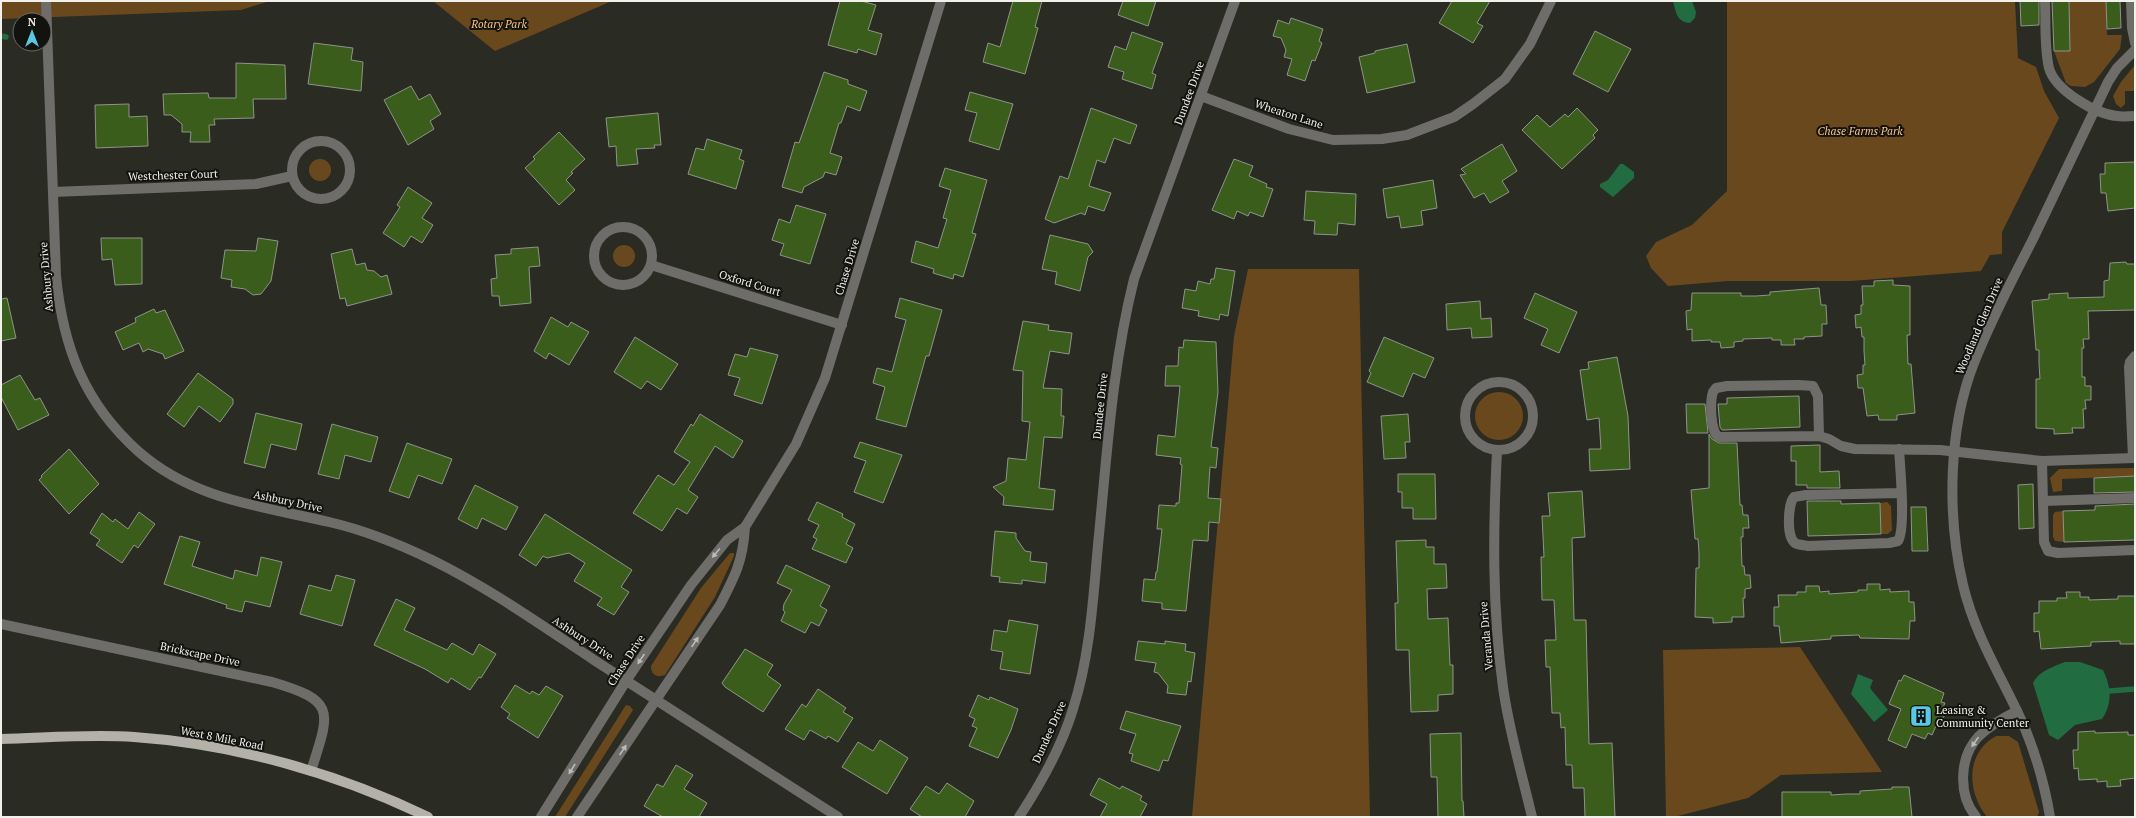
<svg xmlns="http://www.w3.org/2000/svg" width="2136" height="818" viewBox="0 0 2136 818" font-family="'PT Serif',serif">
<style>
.green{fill:#6a481e}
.water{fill:#216c41}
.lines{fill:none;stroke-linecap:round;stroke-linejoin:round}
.stream{stroke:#216c41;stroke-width:5.5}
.building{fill:#3b5d1c;stroke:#8e948a}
.minor{stroke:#6f6d69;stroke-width:10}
.major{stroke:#b4b1a8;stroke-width:10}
.oneway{fill:#bcbcb7}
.labels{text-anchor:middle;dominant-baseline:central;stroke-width:4;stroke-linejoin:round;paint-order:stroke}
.park-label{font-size:11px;font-style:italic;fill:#fec483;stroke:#12130f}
.street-label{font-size:11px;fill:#f0f1eb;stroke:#12130f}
.poi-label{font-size:11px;fill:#f0f1eb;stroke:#12130f;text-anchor:start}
</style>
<rect width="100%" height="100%" fill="#2a2b22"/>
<g class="green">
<path d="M1 1H270L241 10 1 19Z"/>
<path d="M433 1H612L495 51Z"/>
<path d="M1727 1H2015L2018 58 2036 67 2044 91 2059 118 2002 232V254L1990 255 1981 271 1851 281H1728L1668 286 1651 268 1646 256 1656 242 1692 225 1727 191Z"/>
<path d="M2069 1H2106L2107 35H2122L2120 49 2094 82 2085 87 2071 86 2066 83 2054 51H2070Z"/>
<path d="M2135 65V91H2125V104L2121 108 2116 104 2113 96 2121 82Z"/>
<circle cx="320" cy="170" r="11"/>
<circle cx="624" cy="256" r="11"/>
<path d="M1248 269H1359L1370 817H1192L1234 336Z"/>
<circle cx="1499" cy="416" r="24"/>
<path d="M2135 468V476L2062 479V491L2053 492 2050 478 2059 469Z"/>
<path d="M1887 502 1891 506 1892 530 1888 534H1881L1880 503Z"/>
<path d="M2063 511 2064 542 2055 541 2053 537V515L2055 512Z"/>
<path d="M730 553H734V556L715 597 665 675C657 678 651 675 651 666L701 588Z"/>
<path d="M1800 647 1882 772 1781 775 1748 798 1674 817H1666L1663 650Z"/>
<path d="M626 705 630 706 633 710 565 817H555Z"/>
<path d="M1996 736H2009L2018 742 2039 812 2037 817H1987C1967 792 1965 753 1996 736Z"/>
</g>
<g class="water">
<path d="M1673 1H1692L1696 12 1695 18 1690 23C1677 22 1676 13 1673 1Z"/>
<path d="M1620 164H1623L1634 172V178L1613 197 1600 187V184L1608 180Z"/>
<path d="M2065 662H2080L2103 670C2111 686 2113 704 2102 719L2075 725 2058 740 2049 735 2033 683C2039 671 2052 667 2065 662Z"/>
<path d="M1858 674 1873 680 1870 688 1888 710 1874 722 1851 694Z"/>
</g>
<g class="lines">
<g class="stream">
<path d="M1 36 6 37"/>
<path d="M2109 691 2135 689"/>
</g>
</g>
<g class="building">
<path d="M840 1H861L876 5 868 30 882 34 876 55 858 49 857 53 828 45Z"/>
<path d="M1013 1H1042L1035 27 1038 28 1025 74 983 62 988 43 1000 47Z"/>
<path d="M1123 1H1156L1148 26 1118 15Z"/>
<path d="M1452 1H1490L1477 23 1483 26 1473 43 1439 23Z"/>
<path d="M2020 1H2039V25L2021 26Z"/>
<path d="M2052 1H2069L2070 51H2054Z"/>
<path d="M2106 1H2120L2121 28 2107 29Z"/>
<path d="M1291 18 1323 29 1319 41 1322 43 1315 61 1312 60 1305 81 1287 75 1292 59 1284 57 1286 50 1281 38 1273 36 1278 20 1289 24Z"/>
<path d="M1595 31 1631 49 1608 92 1573 74Z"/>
<path d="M1132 32 1163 43 1152 73 1156 75 1152 89 1122 79 1124 72 1108 67 1115 46 1126 50Z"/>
<path d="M314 43 353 48 351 60 363 62 361 91 308 84Z"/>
<path d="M1407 44 1415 82 1367 93 1359 57 1375 53V51Z"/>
<path d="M236 63 285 65 286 99H253L254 118 214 119 215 125H209L210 142H190L191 132H182V124L171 115H164L163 94 208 93 209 98H236Z"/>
<path d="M824 72 848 80V84L867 91 860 111 847 106 841 123H839L830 153 842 157 836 175 825 172 823 177 804 187 802 193 782 187 795 142 799 143Z"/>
<path d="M411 86 419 100 430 94 441 114 430 121 434 129 408 145 384 100Z"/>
<path d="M970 92 1013 104 999 150 969 141 977 113 965 110Z"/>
<path d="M129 104V117L147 116 148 146 96 148 95 105Z"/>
<path d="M1091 108 1137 125 1130 144 1114 138 1105 163 1097 160 1089 186 1111 193 1104 211 1088 206 1085 215 1081 213 1054 223 1045 219 1060 176 1068 179Z"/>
<path d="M1577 108 1598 130 1593 135 1595 138 1562 169 1522 130 1537 115 1550 127 1565 114 1568 117Z"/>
<path d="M658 113 661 145H654L655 148 636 149 638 164 617 166 616 146 609 147 606 118Z"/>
<path d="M559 132 585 159 571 172 573 173 566 180 575 190 559 205 525 168 535 159 533 157Z"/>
<path d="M707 139 742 150 739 159 744 161 736 189 688 174 696 148 704 150Z"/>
<path d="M1502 144 1517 171 1502 181 1509 192 1490 203 1484 193 1474 198 1460 175 1466 174 1461 169Z"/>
<path d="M1234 159 1253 166 1249 176 1267 184 1266 187 1273 189 1263 217 1250 212 1248 216 1237 211 1234 219 1212 210Z"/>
<path d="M2135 162V208L2108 211 2106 193H2101L2100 174H2105V163Z"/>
<path d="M945 168 987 180 972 233 976 234 963 277 954 274 953 279 933 273 934 269 911 262 916 241 938 248 947 219 943 218 951 190 939 186Z"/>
<path d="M1433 180 1437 208 1421 211 1423 225 1401 228 1399 216 1387 218 1383 189Z"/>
<path d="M408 187 432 203 422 218 433 225 422 243 411 236 404 247 383 233 400 207 397 205Z"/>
<path d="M1306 191 1356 194 1355 225 1338 223 1337 235 1314 234 1315 221 1304 220Z"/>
<path d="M796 205 826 214 810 264 780 255 784 244 772 240 779 219 790 223Z"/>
<path d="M1050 235 1088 244 1093 252 1088 257 1080 291 1055 284 1057 272 1042 269Z"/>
<path d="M101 238H142V284L115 285 112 259 102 260Z"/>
<path d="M258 238 278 241 271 281 261 294 253 295 245 289 231 287 232 280 221 278 225 250 256 251Z"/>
<path d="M538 247 540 266 529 267 531 303 500 306 499 296H492L491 279 497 278 495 255 511 254V249Z"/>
<path d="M352 249 356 265 365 263 367 270 374 271 381 277 387 275 392 294 347 306 345 298 340 299 331 254Z"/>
<path d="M2126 262 2127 264H2135V310L2088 311 2089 339H2083L2084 348H2082V377H2085V386H2091V400H2085L2086 409H2083L2084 428H2072L2073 433 2054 434V429L2036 428V379H2040L2039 364V350H2036L2032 301 2049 299V294L2068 293V298L2104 297V281L2109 280 2110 263Z"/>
<path d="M1216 268 1235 271 1228 316 1220 314 1219 320 1198 316 1199 311 1182 308 1185 289 1196 291 1198 281 1210 284 1211 279H1214Z"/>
<path d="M1893 280V285L1910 286V335H1907L1908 364H1911L1915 413 1897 415V420H1879L1878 415 1867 416 1863 388H1858L1857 375 1863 374V365H1865L1864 351V337H1862L1861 327 1856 328 1855 315 1861 314V305H1863L1862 286H1874V281Z"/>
<path d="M1819 288 1821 305H1826L1827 324H1822V336L1804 337V339H1794L1795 345H1781V340H1772V338L1743 339V341L1734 342V347L1721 348 1720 342H1711V340L1692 341V329L1687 330 1686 311 1691 310 1692 293H1741V296H1756L1770 295V292Z"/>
<path d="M1535 293 1577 312 1559 353 1541 345 1548 329 1524 318Z"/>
<path d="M7 298 16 338 1 341V299Z"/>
<path d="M900 298 942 310 929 356H926L906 427 876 419 885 387 873 383 877 368 892 372 906 320 895 317Z"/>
<path d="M1480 301 1481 319 1491 318 1492 337 1472 338 1471 328 1447 330 1446 304Z"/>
<path d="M154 309 156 313 165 310 184 351 165 359 163 354 148 349 143 352 139 343 123 350 115 332 136 322 135 318Z"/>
<path d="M551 317 568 327 571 322 589 332 569 365 549 353 546 359 534 351Z"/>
<path d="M1023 321 1049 325 1048 330 1072 333 1069 354 1050 351 1043 388 1062 389 1061 416H1064L1062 438 1044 437 1039 488 1055 490 1053 510 1003 505 1004 497 993 487 1006 481 1008 458 1026 460 1030 422 1022 421 1023 371 1013 370Z"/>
<path d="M635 337 678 364 661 390 647 381 641 389 614 372Z"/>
<path d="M1384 337 1434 358 1425 378 1413 373 1403 397 1367 382 1371 373 1369 371Z"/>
<path d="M1184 340 1216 342 1218 392 1211 447 1218 448 1216 468 1210 467 1208 498 1221 499 1219 523 1209 522 1208 541 1193 540 1186 611 1162 609V603L1142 601 1144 579 1155 580 1156 572H1157L1162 529H1157L1159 505 1176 506V503H1179L1182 465 1180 464 1181 458 1156 455 1158 435 1175 437 1180 386H1165L1166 366H1178L1179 347 1183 348Z"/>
<path d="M750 348 778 355 762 404 734 395 740 378 728 375 735 354 747 357Z"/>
<path d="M1617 357 1628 416 1630 469 1590 471 1589 449H1601L1599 418 1587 420 1580 370 1589 369 1588 362Z"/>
<path d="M198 373 233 399V404L220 422 199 406 184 427 167 414Z"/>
<path d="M20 375 35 400 40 398 49 415 18 430 1 397V385Z"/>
<path d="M1799 396 1800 427 1722 430 1720 427 1718 404H1727V398Z"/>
<path d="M1686 404H1705L1708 433H1687Z"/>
<path d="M256 413 302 424 296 450 271 444 265 468 244 463Z"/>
<path d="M700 414 743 441 733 458 715 446 688 490 698 497 687 514 677 508 662 531 633 513 658 475 674 485 690 462 674 452 691 424 693 426Z"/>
<path d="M1408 414 1410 442H1405L1406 458 1384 459 1381 416Z"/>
<path d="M332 424 378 437 371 462 345 455 339 479 318 474Z"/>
<path d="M1709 434 1712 439 1719 443H1737L1740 505H1742L1743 515H1748L1749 528H1743V537H1741L1742 566H1744L1745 575H1750L1751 588 1745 589V598H1743L1744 617H1732V622L1713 623V618L1695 617 1696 568H1699V553L1698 539H1695L1691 490 1709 488Z"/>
<path d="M860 442 902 455 883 503 854 492 866 461 854 457Z"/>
<path d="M407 443 452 459 442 484 418 475 409 498 389 491Z"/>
<path d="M1820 445V472L1839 471 1840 488H1807V485H1796V461H1791V446Z"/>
<path d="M69 449 99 484 69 514 39 480 42 477 41 476Z"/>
<path d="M1398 474H1435L1436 519H1413V508H1402V492H1398Z"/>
<path d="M2135 476V492L2094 493V478Z"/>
<path d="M2033 484 2034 528 2019 529 2018 485Z"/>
<path d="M475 485 518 507 506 530 482 518 477 529 458 519Z"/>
<path d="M1582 491 1585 537 1572 538 1574 620H1586L1589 744 1612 743 1615 817H1585L1584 788H1573L1572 765H1566L1565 727 1561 728 1560 713H1552L1550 667H1546L1545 640H1556L1554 600H1542L1541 557H1544L1542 516H1550L1548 493Z"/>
<path d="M1807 501H1841V504L1880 503 1881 534 1808 536Z"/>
<path d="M817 502 843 514 842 517 855 524 846 544 853 548 846 563 812 549 817 539 813 537 819 525 808 520Z"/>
<path d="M2135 504V540L2064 542 2063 511 2095 510V506Z"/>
<path d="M1911 507H1926L1928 551H1912Z"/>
<path d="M139 512 155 524 138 548 134 545 122 563 96 545 100 540 90 533 102 513 113 522 115 519 128 529Z"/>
<path d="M545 514 632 570 621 587 629 592 614 615 597 605 602 598 574 581 585 563 569 553 547 558 543 556 536 566 519 555Z"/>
<path d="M995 531 1016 533V538L1025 551 1031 552 1030 561 1047 563 1045 583 1022 580V584L999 582 1000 577 991 576Z"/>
<path d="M180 536 200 542 192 566 233 579 235 570 257 576 261 557 282 562 270 607 245 601 242 612 226 608 227 605 164 584Z"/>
<path d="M1426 540V547H1434V564H1446L1447 588 1427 589 1428 619 1448 618 1450 665H1453V694L1438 695V711L1411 712 1409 650H1396L1395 603H1398L1396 541Z"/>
<path d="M786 565 830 586 820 606 827 610 819 626 811 622 805 633 781 621 785 612 783 610 784 604 792 590 777 583Z"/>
<path d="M336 575 355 580 342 626 300 614 309 585 331 591Z"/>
<path d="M1867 584H1880V590L1890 589V592L1909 591V602H1914L1915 621H1910L1909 639 1860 638 1859 635 1831 636V639L1781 643 1779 626H1774V607H1779L1778 595H1797V592H1806V586H1819L1820 592 1829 591V594L1858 592V590H1867Z"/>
<path d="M2066 592H2080V597H2089V600L2118 599V596H2135V644H2120V641L2091 642V646L2041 649 2039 631 2034 632V613H2039V601H2057V598H2067Z"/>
<path d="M396 599 415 608 404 630 447 650 452 643 473 655 479 644 496 654 481 678 479 677 470 690 451 678 448 683 425 669 374 645Z"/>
<path d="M1009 620 1038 625 1030 674 1000 669 1003 652 991 650 994 630 1007 632Z"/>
<path d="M1138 641 1165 644V641L1186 644 1185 651 1195 653 1191 682 1188 681 1186 695 1167 693 1168 686 1158 673 1154 672 1156 663 1135 660Z"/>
<path d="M745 649 773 665 767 675 781 685 763 712 725 687 722 683Z"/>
<path d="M1904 675 1944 693 1941 702 1945 703 1941 712 1945 714 1939 728 1936 726 1932 735 1928 733 1925 739 1912 734 1906 748 1888 740 1901 709 1889 704 1899 680 1901 681Z"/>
<path d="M515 685 530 694 532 691 539 695 546 686 563 696 538 738 507 718 510 714 501 707Z"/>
<path d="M818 689 846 708 843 712 853 718 838 742 828 736 826 739 810 730 804 740 785 729 802 704 806 707Z"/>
<path d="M978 695 989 700 990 697 1018 709 1011 730 998 758 969 746 977 728 972 726 975 719 969 716Z"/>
<path d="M1126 711 1181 726 1168 761 1163 760 1159 771 1131 761 1133 754 1129 753 1136 734 1120 729Z"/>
<path d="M2095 731V733L2128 732V735H2135V778L2120 780 2121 786 2107 787V781L2097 782V779L2079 780 2078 768 2074 769 2073 750H2078V732Z"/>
<path d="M1461 733 1462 801H1463L1464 817H1438L1437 777H1431L1430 734Z"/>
<path d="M880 740 908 758 887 794 842 767 858 742 873 751Z"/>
<path d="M676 765 693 775 684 789 707 803 699 817H663L644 806 657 784 663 787Z"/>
<path d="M1099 778 1120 789 1122 786 1142 796 1140 800 1147 804 1140 817H1100L1107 804 1090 795Z"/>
<path d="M947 783 974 801 965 817H922L910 809 926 786 939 794Z"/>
<path d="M1892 787H1909L1912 817H1782V792H1831V795L1846 794H1860V791L1892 789Z"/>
</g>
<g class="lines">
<g class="minor">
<path d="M46 1 56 276C63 347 84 403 139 452 194 500 261 506 329 522 364 530 399 544 432 560 489 588 541 625 594 660 675 712 756 765 838 817"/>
<path d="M2045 1C2046 22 2044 47 2049 68 2055 90 2095 114 2117 116 2122 117 2129 116 2135 116"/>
<path d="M2131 1 2132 28 2135 43"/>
<path d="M1201 96 1289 129 1333 140 1382 139 1407 135 1454 117 1473 104 1505 79 1530 44 1551 1"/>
<circle cx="321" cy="170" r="29"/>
<path d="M53 192 256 184 292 176"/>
<circle cx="623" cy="256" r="29"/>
<path d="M651 265 842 325"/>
<circle cx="1499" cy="416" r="34"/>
<path d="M1819 436 1818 396 1813 386 1799 385 1727 386 1716 388 1713 392C1710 401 1710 433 1719 437L1819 436 1829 439 1841 446 1855 449 1940 450 2042 461 2135 458"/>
<path d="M1899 449C1900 466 1906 529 1898 541L1889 543 1808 546C1803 545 1798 545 1795 543 1786 537 1788 504 1794 497L1806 495 1901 493"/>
<path d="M1497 451C1493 531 1492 606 1503 687 1509 731 1522 774 1532 817"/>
<path d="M2133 458 2129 367 2130 362 2135 356"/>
<path d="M2042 461 2044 542 2048 551 2058 553 2135 550"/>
<path d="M2043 501 2135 498"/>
<path d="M1 624 272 682C337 701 330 711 311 771"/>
<path d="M541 817 626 681 691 585 727 540 745 527 796 444 825 378 941 1"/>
<path d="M577 817 720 605C735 576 743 561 745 527"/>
<path d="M1019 817C1040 785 1062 746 1073 709 1090 656 1093 600 1098 545 1107 455 1112 367 1134 279L1235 1"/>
<path d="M1976 817C1958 795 1959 758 1978 737 1989 726 2003 718 2017 711"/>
<path d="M2050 817C2045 786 2036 755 2024 726 2003 679 1975 636 1963 585 1947 517 1948 429 1974 363 1991 320 2012 280 2033 239 2058 187 2083 134 2108 82L2117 68 2135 50"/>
</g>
<path class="major" d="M1 739C45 738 90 734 134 737 235 744 337 773 428 817"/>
</g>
<defs><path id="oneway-solid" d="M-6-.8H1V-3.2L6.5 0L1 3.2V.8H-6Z"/></defs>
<g class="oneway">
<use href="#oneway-solid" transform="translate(716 553) rotate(130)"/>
<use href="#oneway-solid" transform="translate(695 642) rotate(-56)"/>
<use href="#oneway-solid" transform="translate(641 659) rotate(124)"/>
<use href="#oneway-solid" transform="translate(1975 742) rotate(125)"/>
<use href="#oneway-solid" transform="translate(623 750) rotate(-56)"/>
<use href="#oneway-solid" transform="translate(572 769) rotate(122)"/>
</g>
<defs>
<g id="building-square" transform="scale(1.15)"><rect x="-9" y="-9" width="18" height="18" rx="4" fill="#59c8e5" stroke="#12130f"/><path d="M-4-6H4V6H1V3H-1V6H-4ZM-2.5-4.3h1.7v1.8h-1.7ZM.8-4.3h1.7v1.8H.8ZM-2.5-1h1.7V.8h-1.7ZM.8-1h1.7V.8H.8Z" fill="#111"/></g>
</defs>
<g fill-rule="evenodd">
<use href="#building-square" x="1921" y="716"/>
</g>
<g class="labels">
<g class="park-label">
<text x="499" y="24">Rotary Park</text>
<text x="1860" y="131">Chase Farms Park</text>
</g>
<g class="street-label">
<text transform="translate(1189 93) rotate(-70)">Dundee Drive</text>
<text transform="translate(1289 114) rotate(18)">Wheaton Lane</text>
<text transform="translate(173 175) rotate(-2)">Westchester Court</text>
<text transform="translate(847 267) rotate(-73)">Chase Drive</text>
<text transform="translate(46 277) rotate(-95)">Ashbury Drive</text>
<text transform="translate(750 283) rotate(17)">Oxford Court</text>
<text transform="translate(1979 326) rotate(-67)">Woodland Glen Drive</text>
<text transform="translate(1100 406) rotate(-84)">Dundee Drive</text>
<text transform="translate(288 501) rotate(12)">Ashbury Drive</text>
<text transform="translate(1486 636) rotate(-95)">Veranda Drive</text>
<text transform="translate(583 638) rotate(33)">Ashbury Drive</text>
<text transform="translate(200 654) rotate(12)">Brickscape Drive</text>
<text transform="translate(626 660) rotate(-57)">Chase Drive</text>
<text transform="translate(1049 732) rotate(-66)">Dundee Drive</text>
<text transform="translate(222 738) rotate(11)">West 8 Mile Road</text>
</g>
<g class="poi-label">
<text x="1936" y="710">Leasing &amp;<tspan x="1936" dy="13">Community Center</tspan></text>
</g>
</g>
<rect width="2136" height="818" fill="none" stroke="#f0f1eb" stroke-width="4"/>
<g transform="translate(32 32)"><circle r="19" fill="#12130f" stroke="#6b6c67"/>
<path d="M0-3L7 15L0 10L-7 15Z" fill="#59c8e5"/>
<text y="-6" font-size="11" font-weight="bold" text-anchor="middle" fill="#f0f1eb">N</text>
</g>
</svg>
